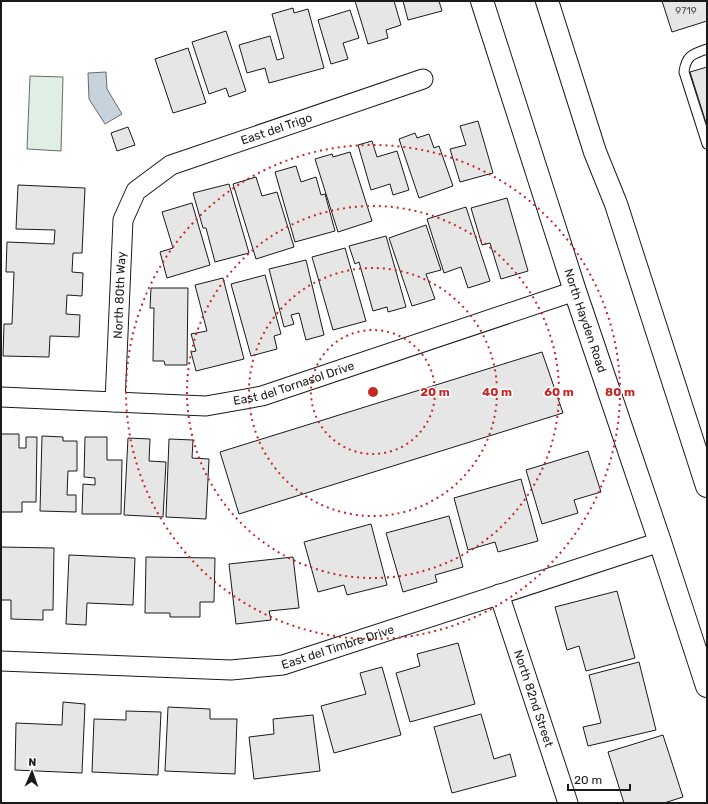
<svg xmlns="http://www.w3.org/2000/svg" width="708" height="804" viewBox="0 0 708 804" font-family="Rubik,sans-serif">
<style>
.green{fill:#e0efe3;stroke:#6a6a6a}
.water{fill:#c6d2dc;stroke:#6a6a6a}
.building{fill:#e6e6e6;stroke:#1a1a1a}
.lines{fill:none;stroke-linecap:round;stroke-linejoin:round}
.service-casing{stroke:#1a1a1a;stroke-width:11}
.minor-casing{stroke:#1a1a1a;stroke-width:21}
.secondary-casing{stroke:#1a1a1a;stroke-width:24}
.service{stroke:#fff;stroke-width:9}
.minor{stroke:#fff;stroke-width:19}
.secondary{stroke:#fff;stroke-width:22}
.ring{fill:none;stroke:#c62828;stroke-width:2;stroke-dasharray:2 4}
.labels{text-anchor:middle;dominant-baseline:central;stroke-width:3;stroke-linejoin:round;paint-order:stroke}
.number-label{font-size:10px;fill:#4d4d4d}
.street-label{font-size:12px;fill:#1a1a1a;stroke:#fff}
.centre{fill:#c62828;stroke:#fff;stroke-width:2}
.ring-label{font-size:12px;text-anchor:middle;font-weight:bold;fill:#c62828;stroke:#fff;stroke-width:3;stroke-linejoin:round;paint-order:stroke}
</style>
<rect width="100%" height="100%" fill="#fff"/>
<path class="green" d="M30 76 63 77 61 151 27 149Z"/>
<path class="water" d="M106 72 107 89 122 114 105 124 89 99 88 73Z"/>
<g class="building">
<path d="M355 1H394L401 25 386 30 388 38 368 44Z"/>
<path d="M403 1H439L442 11 408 20Z"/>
<path d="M662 1H707V21L672 32Z"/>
<path d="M293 8 294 13 308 9 324 68 269 83 265 68 247 73 239 45 270 36 277 60 284 58 272 14Z"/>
<path d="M350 10 359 38 343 43 348 59 331 64 318 20Z"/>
<path d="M226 31 246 91 229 97 226 88 209 94 192 42Z"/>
<path d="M188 48 206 103 173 113 155 59Z"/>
<path d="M707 67V126L690 72Z"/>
<path d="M478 121 493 173 460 182 450 149 466 145 460 126Z"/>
<path d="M128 127 135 145 117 151 111 133Z"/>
<path d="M415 133 417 138 429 134 434 148 439 146 453 186 419 198 399 139Z"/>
<path d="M372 141 377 157 397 151 409 190 393 195 390 184 371 190 358 145Z"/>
<path d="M350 152 372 221 338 232 315 159 332 154 333 157Z"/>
<path d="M296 166 301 182 316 177 321 195 325 194 335 231 295 242 275 172Z"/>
<path d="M256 177 262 196 277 192 294 247 256 259 233 184Z"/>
<path d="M229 184 249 253 215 262 206 228H203L193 193Z"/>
<path d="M18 185 85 188 82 253H73L72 272 83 273 82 296 67 295 66 314 80 315 79 337 50 336 49 357 3 356 4 324H12L14 272H6L7 242 54 244 55 230 16 229Z"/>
<path d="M507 198 528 271 501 279 490 243 482 245 471 208Z"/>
<path d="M192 203 210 265 167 278 160 252 173 248 162 212Z"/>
<path d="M466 207 490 281 468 288 461 267 444 273 427 219Z"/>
<path d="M426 225 441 270 426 274 435 299 412 306 389 238Z"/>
<path d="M386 236 406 307 388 312 387 307 373 311 359 262 355 264 349 246Z"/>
<path d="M345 248 366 321 333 330 312 257Z"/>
<path d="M306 260 324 335 306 340 299 313 291 315 294 324 284 327 269 269Z"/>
<path d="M265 275 281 334 274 336 277 349 251 356 231 284Z"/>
<path d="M223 278 244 359 196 371 191 352 196 351 191 334 207 331 195 285Z"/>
<path d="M151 288H188L187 365H165L164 361H153L154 308H150Z"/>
<path d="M542 352 563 413 239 514 220 452Z"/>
<path d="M1 434H19V448H26V437H37L36 502H22V512H1Z"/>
<path d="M42 436 63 437V441H77V471H68L67 495H76V512L40 511Z"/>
<path d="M85 437H107V460H122L121 514H82L83 484 95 485V478L84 477Z"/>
<path d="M128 438 150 439 149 461 166 462 163 517 124 515Z"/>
<path d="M169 439 193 440 192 458 209 459 206 519 166 517Z"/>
<path d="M588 451 601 492 574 500 578 513 542 524 526 470Z"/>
<path d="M521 479 538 541 498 552 495 542 468 550 454 498Z"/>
<path d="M449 516 463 567 435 575 437 582 403 592 386 533Z"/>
<path d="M371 524 387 585 347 595 344 585 318 592 304 542Z"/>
<path d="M1 547 54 548 53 610H43V620L11 619V600H1Z"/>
<path d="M69 555 135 558 133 605 87 603 86 625 66 624Z"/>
<path d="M146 557 215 558 214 602H200V617H170V613H145Z"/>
<path d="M293 557 299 608 269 611 271 620 236 624 229 564Z"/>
<path d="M617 591 635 658 586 671 579 646 567 650 555 607Z"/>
<path d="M458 643 475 704 410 722 396 673 420 666 417 654Z"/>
<path d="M639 662 656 730 588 746 583 727 601 723 589 675Z"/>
<path d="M382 667 401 735 334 753 321 706 366 694 360 673Z"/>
<path d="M63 702 85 704 82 773 15 770 16 723 62 725Z"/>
<path d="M168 707 210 709V719H237L235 774 165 771Z"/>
<path d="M126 711 161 712 158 775 92 772 94 719 126 720Z"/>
<path d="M481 714 494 759 510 754 516 776 452 793 434 727Z"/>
<path d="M313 715 320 771 254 779 249 737 274 734 273 719Z"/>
<path d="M663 735 683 797 664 803H624L608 752Z"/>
</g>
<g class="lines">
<g class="service-casing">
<path id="service" d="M707 49C692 54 686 56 684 72L707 144"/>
</g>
<g class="minor-casing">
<g id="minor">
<path id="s1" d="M1 397 206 406 262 396 575 291"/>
<path id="s2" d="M115 402 123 220 136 191 171 165 423 79"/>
<path id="s3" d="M499 594 568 803"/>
<path id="s4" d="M1 661 231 670 283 665 660 542"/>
</g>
</g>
<g class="secondary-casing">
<g id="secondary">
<path id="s5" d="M482 1 575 291 660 542 707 686"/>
<path d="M547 1 595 152 616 204 707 486"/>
</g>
</g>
<use href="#service" class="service"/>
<use href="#minor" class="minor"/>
<use href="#secondary" class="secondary"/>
</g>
<g class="ring">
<circle cx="373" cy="392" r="62"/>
<circle cx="373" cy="392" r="124"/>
<circle cx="373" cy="392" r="186"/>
<circle cx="373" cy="392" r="247"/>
</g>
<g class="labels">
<g class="number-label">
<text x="686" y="11">9719</text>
</g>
<g class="street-label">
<text stroke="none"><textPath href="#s2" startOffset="369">East del Trigo</textPath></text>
<text stroke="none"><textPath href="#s2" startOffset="107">North 80th Way</textPath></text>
<text stroke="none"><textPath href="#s5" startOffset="336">North Hayden Road</textPath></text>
<text stroke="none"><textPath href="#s1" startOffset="296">East del Tornasol Drive</textPath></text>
<text stroke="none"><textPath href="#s4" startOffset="340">East del Timbre Drive</textPath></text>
<text stroke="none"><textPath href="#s3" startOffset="110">North 82nd Street</textPath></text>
</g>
</g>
<circle cx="373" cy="392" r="6" class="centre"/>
<g class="ring-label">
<text x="435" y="396">20 m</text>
<text x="497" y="396">40 m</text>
<text x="559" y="396">60 m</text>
<text x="620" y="396">80 m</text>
</g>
<rect width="708" height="804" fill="none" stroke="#1a1a1a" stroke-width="4"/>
<g transform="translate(32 772) rotate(2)" stroke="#ffffff" stroke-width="3" paint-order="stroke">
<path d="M0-3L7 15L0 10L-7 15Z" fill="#1a1a1a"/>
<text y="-6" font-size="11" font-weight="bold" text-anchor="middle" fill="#1a1a1a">N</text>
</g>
<path d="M568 784v6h62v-6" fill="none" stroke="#1a1a1a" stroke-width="2"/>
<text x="574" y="784" font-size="12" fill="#1a1a1a" stroke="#ffffff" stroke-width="3" paint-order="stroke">20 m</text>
</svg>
